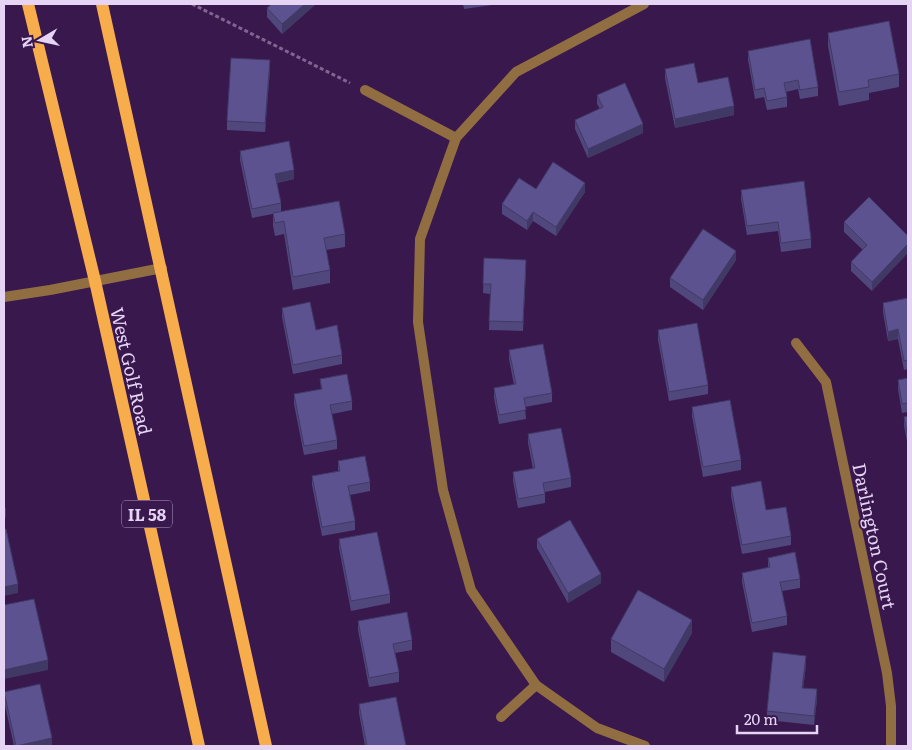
<svg xmlns="http://www.w3.org/2000/svg" width="912" height="750" viewBox="0 0 912 750" font-family="Literata,serif">
<style>
.lines{fill:none;stroke-linecap:round;stroke-linejoin:round}
.path{stroke:#806593;stroke-width:3;stroke-dasharray:4 2.5;stroke-linecap:butt}
.minor{stroke:#916d42;stroke-width:10}
.primary{stroke:#f8ad4c;stroke-width:12}
.wall{fill:#50477c}
.shaded-wall{fill:#413965}
.building{fill:#5d5290;stroke:#413965}
.labels{text-anchor:middle;dominant-baseline:central;stroke-width:4;stroke-linejoin:round;paint-order:stroke}
.shield{fill:#39184e;stroke:#b29cc3;stroke-width:1}
.shield-label{font-size:16px;font-weight:bold;fill:#e6d4f5}
.street-label{font-size:18px;fill:#e6d4f5;stroke:#39184e}
</style>
<rect width="100%" height="100%" fill="#39184e"/>
<g class="lines">
<path class="path" d="M192 4 350 83"/>
<g class="minor">
<path d="M644 4 516 72 456 138 420 239 418 322 443 490 471 590 536 685 597 728 645 746"/>
<path d="M365 90 456 138"/>
<path d="M4 297 50 290 162 268"/>
<path d="M796 343 826 382 887 673 891 706V746"/>
<path d="M501 717 536 685"/>
</g>
<g class="primary">
<path d="M28 4 95 281 199 746"/>
<path d="M102 4 266 746"/>
</g>
</g>
<g class="wall">
<path d="M268 4H316L282 34 267 17V8L270 5Z"/>
<path d="M463 4H492V5L464 9Z"/>
<path d="M828 33 899 74V87L869 93V100L839 106 828 46Z"/>
<path d="M748 51 818 87V96L800 99 798 89 786 92 787 97V107L767 110 764 97 755 99 748 60Z"/>
<path d="M270 69 265 132 227 130V121Z"/>
<path d="M665 69 698 83 734 115 675 128 665 78Z"/>
<path d="M597 95 643 133 588 158 575 129V120L600 109 597 104Z"/>
<path d="M240 151 294 179 277 183 281 203V212L345 234V247L326 250 330 270V283L293 290 284 234 275 236 273 226V214L252 218 240 160Z"/>
<path d="M536 189 585 192 556 236 533 221 527 230 502 214V204Z"/>
<path d="M741 190 811 239V248L781 252 778 231 747 235 741 199Z"/>
<path d="M844 222 908 236 872 291 851 271V262L863 250 844 232Z"/>
<path d="M484 258 526 269 523 331 489 330 490 294 483 293Z"/>
<path d="M736 260 703 310 670 287V278Z"/>
<path d="M908 298V369L904 370 898 339 888 341 883 312V303Z"/>
<path d="M282 308 316 330 342 355V364L293 374 282 317Z"/>
<path d="M658 330 708 385V394L669 401 658 340Z"/>
<path d="M509 350 552 393V402L525 407 526 419 499 424 494 398V388L514 385 509 359Z"/>
<path d="M908 378V412L902 413 898 389V380Z"/>
<path d="M320 379 352 401V410L332 414 337 440V449L304 455 294 404V394L321 390Z"/>
<path d="M692 407 741 460V470L703 477 692 416Z"/>
<path d="M908 416V446L904 426V417Z"/>
<path d="M528 434 571 478V487L545 492V503L518 508 513 481V472L533 469 528 443Z"/>
<path d="M338 461 370 482V491L350 495 355 521V530L322 536 312 485V476L338 471Z"/>
<path d="M731 487 766 510 791 536V545L742 554 731 496Z"/>
<path d="M339 539 390 594V603L351 611 339 548Z"/>
<path d="M537 539 601 583 568 603 537 548Z"/>
<path d="M768 558 800 579V588L782 591 787 616V625L752 632 742 582V573L768 568Z"/>
<path d="M358 621 412 640V650L395 653 399 672V682L369 687 358 630Z"/>
<path d="M692 633 664 682 611 652V639Z"/>
<path d="M806 665 803 688 817 699 814 725 767 720V711Z"/>
<path d="M4 692 52 746H14L4 701Z"/>
<path d="M359 704 406 746H365L359 713Z"/>
</g>
<g class="shaded-wall">
<path d="M305 4H316L282 34V24Z"/>
<path d="M270 60V69L265 132V123Z"/>
<path d="M734 106V115L675 128V119Z"/>
<path d="M643 124V133L588 158V149Z"/>
<path d="M294 170V179L275 183V174Z"/>
<path d="M585 183V192L556 236V227Z"/>
<path d="M533 212V221L527 230V221Z"/>
<path d="M908 244V253L872 291V282Z"/>
<path d="M736 251V260L703 310V300Z"/>
<path d="M898 329V339L888 341V332Z"/>
<path d="M4 508H6V517L4 518Z"/>
<path d="M601 574V583L568 603V593Z"/>
<path d="M18 584V593L4 596V587Z"/>
<path d="M692 620V633L664 682V669Z"/>
<path d="M806 656V665L802 697V688Z"/>
<path d="M48 660V670L4 679V670Z"/>
<path d="M817 689V699L814 725V716Z"/>
<path d="M52 738V746H17Z"/>
</g>
<g class="building">
<path d="M272 4H305L282 24 267 8Z"/>
<path d="M889 21 899 74 868 80 869 87 839 92 828 33Z"/>
<path d="M810 39 818 87 800 90 798 80 784 83 787 97 767 101 764 88 755 90 748 51Z"/>
<path d="M231 58 270 60 265 123 227 121Z"/>
<path d="M694 63 698 83 728 77 734 106 675 119 665 69Z"/>
<path d="M625 83 643 124 588 149 575 120 603 107 597 95Z"/>
<path d="M289 141 294 170 275 174 281 203 252 209 240 151Z"/>
<path d="M553 162 585 183 556 227 533 212 527 221 502 204 519 178 536 189Z"/>
<path d="M804 181 811 239 781 243 778 222 747 226 741 190Z"/>
<path d="M869 197 908 236V244L872 282 851 262 867 245 844 222Z"/>
<path d="M339 201 345 234 324 238 330 270 293 277 284 221 275 223 273 213Z"/>
<path d="M703 229 736 251 703 300 670 278Z"/>
<path d="M484 258 526 260 523 322 489 321 491 284H483Z"/>
<path d="M908 298V360L904 361 898 329 888 332 883 303Z"/>
<path d="M310 302 316 330 337 325 342 355 293 365 282 308Z"/>
<path d="M697 323 708 385 669 392 658 330Z"/>
<path d="M543 344 552 393 524 398 526 410 499 415 494 388 516 384 509 350Z"/>
<path d="M347 374 352 401 330 405 337 440 304 446 294 394 322 389 320 379Z"/>
<path d="M908 378V403L902 404 898 380Z"/>
<path d="M730 400 741 460 703 467 692 407Z"/>
<path d="M908 416V437L904 417Z"/>
<path d="M561 428 571 478 543 483 545 494 518 499 513 472 535 468 528 434Z"/>
<path d="M365 456 370 482 348 486 355 521 322 527 312 476 340 471 338 461Z"/>
<path d="M761 481 766 510 786 507 791 536 742 545 731 487Z"/>
<path d="M570 520 601 574 568 593 537 539Z"/>
<path d="M4 529H6L18 584 4 587Z"/>
<path d="M377 532 390 594 351 601 339 539Z"/>
<path d="M795 552 800 579 780 582 787 616 752 623 742 573 770 567 768 558Z"/>
<path d="M638 590 692 620 664 669 611 639Z"/>
<path d="M34 599 48 660 4 670V605Z"/>
<path d="M407 612 412 640 393 644 399 672 369 678 358 621Z"/>
<path d="M773 652 806 656 802 688 817 689 814 716 767 711Z"/>
<path d="M40 684 52 738 16 746 4 692Z"/>
<path d="M396 697 406 746H367L359 704Z"/>
</g>
<g class="labels">
<rect class="shield" x="122" y="500.5" width="50" height="27" rx="4"/>
<g class="shield-label">
<text x="147" y="514">IL 58</text>
</g>
<g class="street-label">
<text transform="translate(132 371) rotate(77)">West Golf Road</text>
<text transform="translate(875 536) rotate(78)">Darlington Court</text>
</g>
</g>
<rect width="912" height="750" fill="none" stroke="#e6d4f5" stroke-width="10"/>
<g transform="translate(40 40) rotate(261)" stroke="#39184e" stroke-width="4" paint-order="stroke">
<path d="M0-4L9 19L0 12L-9 19Z" fill="#e6d4f5"/>
<text y="-8" font-size="14" font-weight="bold" text-anchor="middle" fill="#e6d4f5">N</text>
</g>
<path d="M737 725v8h80v-8" fill="none" stroke="#e6d4f5" stroke-width="2.5"/>
<text x="744" y="725" font-size="15" fill="#e6d4f5" stroke="#39184e" stroke-width="4" paint-order="stroke">20 m</text>
</svg>
